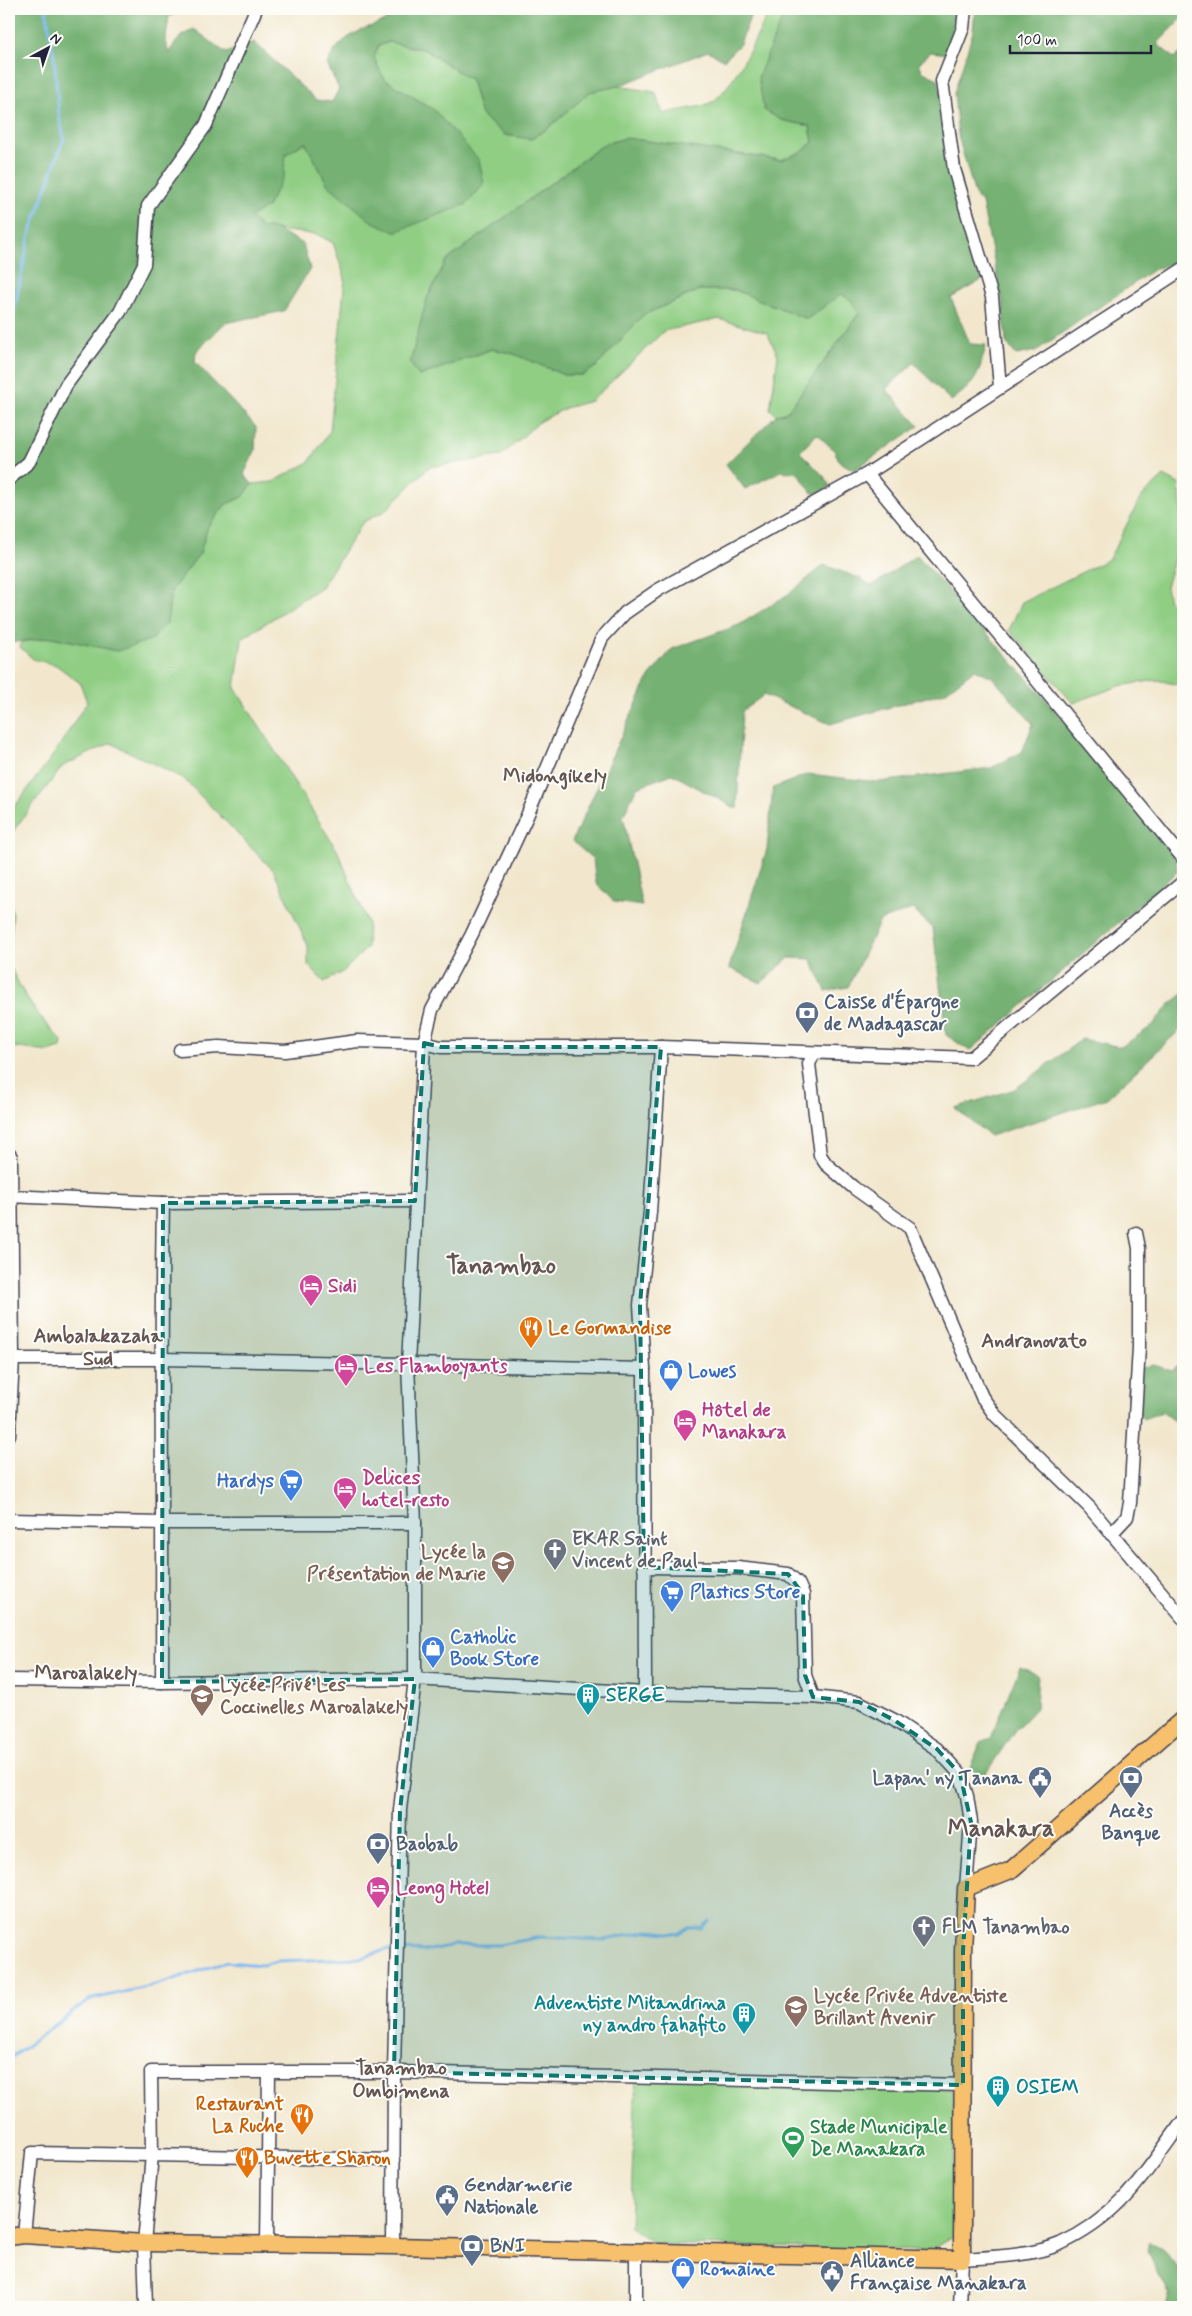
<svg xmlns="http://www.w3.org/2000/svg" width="1192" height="2316" viewBox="0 0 1192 2316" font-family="Mynerve,sans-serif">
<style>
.green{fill:#90ce84;stroke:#597860}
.forest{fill:#74b172;stroke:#4b6a56}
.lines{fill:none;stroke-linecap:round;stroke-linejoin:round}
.stream{stroke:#7eb9f0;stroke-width:3}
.minor-casing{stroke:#414051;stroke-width:15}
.major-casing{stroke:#414051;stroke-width:19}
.minor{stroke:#fff;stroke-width:12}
.major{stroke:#f7c06c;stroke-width:16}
.marked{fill:#0f766e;fill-opacity:0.2;stroke:#0f766e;stroke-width:4;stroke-dasharray:10 6;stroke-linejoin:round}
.labels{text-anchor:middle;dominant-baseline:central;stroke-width:4;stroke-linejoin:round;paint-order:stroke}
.service-label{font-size:19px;font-weight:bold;fill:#4e5e75;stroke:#fdfcf7;text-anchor:start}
.hotel-label{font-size:19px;font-weight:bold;fill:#b23c85;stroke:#fdfcf7;text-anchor:start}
.food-label{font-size:19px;font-weight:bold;fill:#c56008;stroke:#fdfcf7;text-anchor:start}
.shop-label{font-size:19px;font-weight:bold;fill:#366cbe;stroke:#fdfcf7;text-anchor:start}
.worship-label{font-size:19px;font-weight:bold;fill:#5b616d;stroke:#fdfcf7;text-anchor:start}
.education-label{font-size:19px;font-weight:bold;fill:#785e54;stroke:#fdfcf7;text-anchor:start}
.culture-label{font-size:19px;font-weight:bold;fill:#0d838f;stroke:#fdfcf7;text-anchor:start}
.leisure-label{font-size:19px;font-weight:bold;fill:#27864d;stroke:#fdfcf7;text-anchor:start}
.neighbourhood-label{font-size:20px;font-weight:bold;fill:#645552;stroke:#fdfcf7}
.district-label{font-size:24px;font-weight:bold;fill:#645552;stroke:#fdfcf7}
</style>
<rect width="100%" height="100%" fill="#fdfcf7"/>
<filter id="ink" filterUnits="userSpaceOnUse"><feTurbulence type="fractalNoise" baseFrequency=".02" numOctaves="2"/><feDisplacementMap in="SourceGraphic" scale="10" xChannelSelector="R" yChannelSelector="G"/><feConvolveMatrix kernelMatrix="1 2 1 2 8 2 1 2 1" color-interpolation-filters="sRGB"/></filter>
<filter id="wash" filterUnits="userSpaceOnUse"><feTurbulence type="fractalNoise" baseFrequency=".0096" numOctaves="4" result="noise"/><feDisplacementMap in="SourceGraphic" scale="20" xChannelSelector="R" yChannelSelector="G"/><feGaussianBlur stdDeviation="1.12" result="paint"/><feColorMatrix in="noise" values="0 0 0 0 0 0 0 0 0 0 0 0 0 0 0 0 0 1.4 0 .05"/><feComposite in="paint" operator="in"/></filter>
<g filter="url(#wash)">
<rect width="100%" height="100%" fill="#f2e7cd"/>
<g class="green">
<path d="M769 9H786L780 27 781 120 810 126 813 142 802 152 781 160 626 138 604 144 446 261 419 376 492 349 514 354 564 375H583L597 366 643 315 700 290H735L807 319 841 294 851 299 859 313 787 412 776 415 770 409 778 355 767 333 719 319 664 331 591 401 568 407 540 421 501 456 429 467 385 511 363 522 322 586 242 639 235 688 337 850 368 923 367 948 343 972 324 982 308 965V946L274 871 184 779 111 743 63 766 9 836V814L54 754 87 702 80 683 56 665 33 659 20 647 22 642 52 637 117 651 167 623 171 591 200 553 208 526 226 504 243 497 252 484 273 482 309 462 330 431 345 278 333 243 318 235 262 228 250 217 284 176 285 155 305 142 328 185 433 110 384 79 374 58 378 46 389 42 425 50 471 80 481 115 505 135 531 139 547 129 589 92 618 86 655 92 663 114C676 110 701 108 712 102 731 91 762 29 769 9Z"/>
<path d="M1164 476 1179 484 1183 528 1166 587 1169 601 1183 612V686L1157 680 1119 686 1073 703 1009 630 1022 602 1109 559 1141 497Z"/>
<path d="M9 902 13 913 9 961Z"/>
<path d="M9 963C22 994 38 1017 62 1041L61 1048 48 1052 12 1047 9 1042Z"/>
<path d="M636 2076 953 2090 955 2235 928 2251 655 2244 630 2227Z"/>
</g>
<g class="forest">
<path d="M9 9H194L169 16 166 38 168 53 181 36 194 29 226 53 254 42 316 100 332 102 339 89 327 64C339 37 358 31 385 21L391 9H753L740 44 724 60 708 51 618 86 590 92 547 129 531 139 505 135 481 115 471 80 425 50 389 42 378 46 374 58 384 79 433 109 479 160 484 184 467 204 395 232 371 221 328 185 305 142 285 155 284 176 267 207 250 217 262 228H274L303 244 310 269 284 311 225 323 196 352 195 362 256 427 255 451 244 474 252 484 243 497 226 504 208 526 200 553 171 591 167 623 153 639 117 651 52 637 9 643Z"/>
<path d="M786 9H955L949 54 931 52 919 63 923 72 938 79 982 280 951 298 970 344 986 345C978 377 978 381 951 401L914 363 886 389 919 426 854 470 840 462 834 450 817 434 800 452 823 475 830 486 818 494 812 493 798 473 781 471 745 489 726 464 776 415 787 412 859 314 851 300 841 294 807 319 735 290H700L643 315 597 366 583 375H564L514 354 492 349 419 376 410 363 427 298 446 261 604 144 626 138 781 160 802 152 813 142 810 126 781 120 764 110 758 77Z"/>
<path d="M975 9H1183V18L1157 44 1174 58 1183 52V259L1153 270 1036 351 1016 355 1006 342 1003 304 982 203 975 195 958 136 954 93 973 32Z"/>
<path d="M917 555 1054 709 1176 859 1177 872 970 1051 946 1035 933 928 912 909 880 921 848 987 826 991 811 959 789 958 761 983 729 968 767 849 773 788 808 774 878 782 991 768 1022 752 1033 724 992 677 975 669 945 692 830 724 764 695 742 711 737 809 672 774 637 787 623 816 642 906 614 902 596 883 593 859 572 841 649 677 672 649 739 625 790 593 824 565 859 578 872 586Z"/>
<path d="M1183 994V1027L1107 1098 990 1136 955 1108 1015 1089 1082 1039 1121 1047 1152 1026 1169 1005Z"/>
<path d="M1183 1361V1428L1162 1412 1143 1419 1127 1393 1131 1370 1154 1365 1172 1371Z"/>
<path d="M1020 1667 1038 1675 1036 1708 1015 1730 982 1779 970 1767 981 1742 991 1738Z"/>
<path d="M1150 2242 1162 2248 1183 2274V2307H1166L1169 2294 1147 2251Z"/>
</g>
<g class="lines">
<g class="stream">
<path d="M9 321 14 312 29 237 64 138 59 116 54 56 46 9"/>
<path d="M399 1950 425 1951 454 1945H499L540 1937 605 1940 649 1931 678 1934 687 1928H701L709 1921"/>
<path d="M9 2059 89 2000 159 1984 226 1962 263 1965 277 1961 362 1958 385 1950H393"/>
</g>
</g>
</g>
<g filter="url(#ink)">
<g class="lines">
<g class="minor-casing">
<g id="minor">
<path d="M965 9 963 28 942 81 954 169 992 297 1000 387"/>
<path d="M867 474 1183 269"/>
<path d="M9 479 29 462 66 385 120 312 144 264 148 206 206 125 256 9"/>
<path d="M661 1047 971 1058 1183 882"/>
<path d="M180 1050 219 1047 285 1051 357 1041 424 1043 432 1010 472 934 527 816 602 638 625 613 658 590 867 474 1183 858"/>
<path d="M814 1053 809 1064 820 1155 826 1164 854 1188 910 1228 982 1397 995 1415 1089 1507 1183 1618"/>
<path d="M9 1154 11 1157 13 1359 9 1435"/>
<path d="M9 1196 163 1203 415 1201"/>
<path d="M9 1359H160L644 1369"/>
<path d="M9 1520 163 1523H415"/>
<path d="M1111 1534 1127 1517 1130 1503 1139 1347V1248L1136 1233"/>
<path d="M644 1567 738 1568 788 1574 798 1583 803 1594 805 1675 813 1697"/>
<path d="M9 1680 162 1682 415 1679 645 1693 813 1697 859 1702 894 1720 937 1749 960 1774 967 1796 971 1822 966 1888"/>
<path d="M162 1682C163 1522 160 1362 163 1203"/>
<path d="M24 2235 32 2153 152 2155 151 2072H394L963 2085"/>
<path d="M267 2245 269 2072"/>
<path d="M393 2246 394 2072 400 1810 415 1679V1523L408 1365 424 1043 441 1047H661L650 1212 640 1305 644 1369 645 1693"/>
<path d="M146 2307 144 2243 152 2155 394 2160"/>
<path d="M636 2307V2252"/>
<path d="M960 2307 962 2259C992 2257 1032 2256 1060 2244 1121 2216 1145 2173 1183 2121"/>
</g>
</g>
<g class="major-casing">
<path id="major" d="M9 2237 24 2235 144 2243 393 2246 962 2259 963 1951 966 1888 1011 1870 1183 1719"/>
</g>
<use href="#minor" class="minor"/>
<use href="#major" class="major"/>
</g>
</g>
<path class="marked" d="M424 1043 441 1047H661L640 1305 644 1567 788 1574 803 1594 805 1675 813 1697 859 1702 894 1720 937 1749 960 1774 971 1822 963 1951V2085L394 2072 400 1810 415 1679 162 1682 163 1203 415 1201Z"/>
<defs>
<g id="bank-pin" transform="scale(1.25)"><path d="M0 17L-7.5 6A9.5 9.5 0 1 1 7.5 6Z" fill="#5c6f8a" stroke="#fdfcf7"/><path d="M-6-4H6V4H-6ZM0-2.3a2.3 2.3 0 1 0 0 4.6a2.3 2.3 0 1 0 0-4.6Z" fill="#fff"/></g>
<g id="hotel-pin" transform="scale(1.25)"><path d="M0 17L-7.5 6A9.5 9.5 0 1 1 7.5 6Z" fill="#d1479c" stroke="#fdfcf7"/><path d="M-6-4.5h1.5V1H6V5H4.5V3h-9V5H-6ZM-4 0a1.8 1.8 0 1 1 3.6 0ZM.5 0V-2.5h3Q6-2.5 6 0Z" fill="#fff"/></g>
<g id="restaurant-pin" transform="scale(1.25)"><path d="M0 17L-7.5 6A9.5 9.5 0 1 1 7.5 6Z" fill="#e8710a" stroke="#fdfcf7"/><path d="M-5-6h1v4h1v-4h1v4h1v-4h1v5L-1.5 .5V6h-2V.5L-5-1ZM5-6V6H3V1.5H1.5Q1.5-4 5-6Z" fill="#fff"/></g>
<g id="shop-pin" transform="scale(1.25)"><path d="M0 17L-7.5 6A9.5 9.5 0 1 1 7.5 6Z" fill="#3f7fe0" stroke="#fdfcf7"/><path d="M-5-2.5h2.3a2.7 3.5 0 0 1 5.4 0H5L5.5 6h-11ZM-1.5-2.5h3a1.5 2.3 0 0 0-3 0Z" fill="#fff"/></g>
<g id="supermarket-pin" transform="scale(1.25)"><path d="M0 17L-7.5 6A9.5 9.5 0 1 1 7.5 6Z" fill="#3f7fe0" stroke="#fdfcf7"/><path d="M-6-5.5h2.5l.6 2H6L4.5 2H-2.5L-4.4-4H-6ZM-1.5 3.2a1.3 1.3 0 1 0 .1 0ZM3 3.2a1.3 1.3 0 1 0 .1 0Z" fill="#fff"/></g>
<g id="church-pin" transform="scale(1.25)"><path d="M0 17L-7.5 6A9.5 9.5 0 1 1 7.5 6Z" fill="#6b7280" stroke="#fdfcf7"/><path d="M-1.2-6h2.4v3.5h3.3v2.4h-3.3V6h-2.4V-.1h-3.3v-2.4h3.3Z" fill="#fff"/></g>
<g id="school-pin" transform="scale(1.25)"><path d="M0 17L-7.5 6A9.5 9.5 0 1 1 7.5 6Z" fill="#8d6e63" stroke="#fdfcf7"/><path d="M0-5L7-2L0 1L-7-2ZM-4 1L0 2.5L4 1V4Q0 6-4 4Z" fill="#fff"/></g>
<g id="building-pin" transform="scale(1.25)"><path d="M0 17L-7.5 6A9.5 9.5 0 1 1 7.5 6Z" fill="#0f9aa8" stroke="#fdfcf7"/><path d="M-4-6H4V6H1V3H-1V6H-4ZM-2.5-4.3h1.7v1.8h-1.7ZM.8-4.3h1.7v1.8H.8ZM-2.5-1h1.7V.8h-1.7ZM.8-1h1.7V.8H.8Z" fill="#fff"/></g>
<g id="civic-pin" transform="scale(1.25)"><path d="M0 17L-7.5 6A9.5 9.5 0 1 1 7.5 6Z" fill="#5c6f8a" stroke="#fdfcf7"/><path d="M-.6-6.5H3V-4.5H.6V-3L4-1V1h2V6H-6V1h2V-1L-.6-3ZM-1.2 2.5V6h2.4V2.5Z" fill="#fff"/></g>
<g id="stadium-pin" transform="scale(1.25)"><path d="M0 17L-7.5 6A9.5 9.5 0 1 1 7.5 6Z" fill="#2e9e5b" stroke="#fdfcf7"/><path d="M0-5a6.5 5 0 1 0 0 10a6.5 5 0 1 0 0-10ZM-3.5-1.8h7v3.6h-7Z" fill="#fff"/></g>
</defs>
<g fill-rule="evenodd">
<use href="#bank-pin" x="807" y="1013"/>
<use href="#hotel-pin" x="311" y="1286"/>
<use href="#restaurant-pin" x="531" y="1328"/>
<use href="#hotel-pin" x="346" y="1366"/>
<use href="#shop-pin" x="671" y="1371"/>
<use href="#hotel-pin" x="685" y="1421"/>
<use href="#supermarket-pin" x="291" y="1481"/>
<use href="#hotel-pin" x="345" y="1489"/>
<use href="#church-pin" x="555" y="1550"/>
<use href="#school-pin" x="503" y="1563"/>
<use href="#supermarket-pin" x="672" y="1592"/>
<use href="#shop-pin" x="433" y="1648"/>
<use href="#building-pin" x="588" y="1695"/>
<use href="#school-pin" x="202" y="1696"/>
<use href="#civic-pin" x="1040" y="1778"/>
<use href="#bank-pin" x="1131" y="1778"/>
<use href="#bank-pin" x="378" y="1844"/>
<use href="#hotel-pin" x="378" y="1888"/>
<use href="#church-pin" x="924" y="1927"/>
<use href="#school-pin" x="796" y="2007"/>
<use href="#building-pin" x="744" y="2014"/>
<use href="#building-pin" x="998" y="2087"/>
<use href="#restaurant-pin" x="302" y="2115"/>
<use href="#stadium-pin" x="793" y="2138"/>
<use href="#restaurant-pin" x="247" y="2158"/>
<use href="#civic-pin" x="447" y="2196"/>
<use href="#bank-pin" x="472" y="2246"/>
<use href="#shop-pin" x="683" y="2269"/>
<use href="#civic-pin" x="832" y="2272"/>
</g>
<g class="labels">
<g class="service-label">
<text x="824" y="1002">Caisse d'Épargne<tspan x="824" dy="22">de Madagascar</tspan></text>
<text x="1022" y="1778" text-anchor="end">Lapan' ny Tanana</text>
<text x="1131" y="1811" text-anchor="middle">Accès<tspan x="1131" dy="22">Banque</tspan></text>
<text x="396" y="1844">Baobab</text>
<text x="464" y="2185">Gendarmerie<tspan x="464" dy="22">Nationale</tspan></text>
<text x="490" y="2246">BNI</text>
<text x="850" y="2261">Alliance<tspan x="850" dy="22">Française Manakara</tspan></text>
</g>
<g class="hotel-label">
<text x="328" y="1286">Sidi</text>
<text x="364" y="1366">Les Flamboyants</text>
<text x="702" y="1410">Hôtel de<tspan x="702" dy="22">Manakara</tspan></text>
<text x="362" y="1478">Delices<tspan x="362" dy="22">hotel-resto</tspan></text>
<text x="396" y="1888">Leong Hotel</text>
</g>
<g class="food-label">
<text x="548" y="1328">Le Gormandise</text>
<text x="284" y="2104" text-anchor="end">Restaurant<tspan x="284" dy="22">La Ruche</tspan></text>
<text x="264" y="2158">Buvette Sharon</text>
</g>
<g class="shop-label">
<text x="688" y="1371">Lowes</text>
<text x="274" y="1481" text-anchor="end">Hardys</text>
<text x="690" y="1592">Plastics Store</text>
<text x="450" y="1637">Catholic<tspan x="450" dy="22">Book Store</tspan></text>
<text x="700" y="2269">Romaine</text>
</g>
<g class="worship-label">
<text x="572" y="1539">EKAR Saint<tspan x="572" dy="22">Vincent de Paul</tspan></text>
<text x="942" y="1927">FLM Tanambao</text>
</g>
<g class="education-label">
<text x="486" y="1552" text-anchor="end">Lycée la<tspan x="486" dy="22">Présentation de Marie</tspan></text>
<text x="220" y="1685">Lycée Privé Les<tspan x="220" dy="22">Coccinelles Maroalakely</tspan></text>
<text x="814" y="1996">Lycée Privée Adventiste<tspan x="814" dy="22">Brillant Avenir</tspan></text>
</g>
<g class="culture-label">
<text x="606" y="1695">SERGE</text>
<text x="726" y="2003" text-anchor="end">Adventiste Mitandrina<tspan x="726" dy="22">ny andro fahafito</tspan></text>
<text x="1016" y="2087">OSIEM</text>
</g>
<g class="leisure-label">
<text x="810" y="2127">Stade Municipale<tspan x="810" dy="22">De Manakara</tspan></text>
</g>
<g class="neighbourhood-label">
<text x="555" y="776">Midongikely</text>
<text x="98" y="1336">Ambalakazaha<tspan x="98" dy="23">Sud</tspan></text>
<text x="1034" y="1341">Andranovato</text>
<text x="86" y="1673">Maroalakely</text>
<text x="401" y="2068">Tanambao<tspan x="401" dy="23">Ombimena</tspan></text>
</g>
<g class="district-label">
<text x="501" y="1266">Tanambao</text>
<text x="1001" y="1829">Manakara</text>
</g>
</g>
<rect width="1192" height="2316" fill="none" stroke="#fdfcf7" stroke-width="30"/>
<g transform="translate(48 48) rotate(40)" stroke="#fdfcf7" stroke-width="4" paint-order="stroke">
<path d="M0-4L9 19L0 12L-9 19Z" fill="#22223b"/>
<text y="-8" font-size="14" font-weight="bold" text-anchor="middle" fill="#22223b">N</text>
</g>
<path d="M1010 45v8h141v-8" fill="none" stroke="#22223b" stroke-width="2.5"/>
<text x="1017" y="45" font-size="15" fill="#22223b" stroke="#fdfcf7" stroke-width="4" paint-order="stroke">100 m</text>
</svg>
